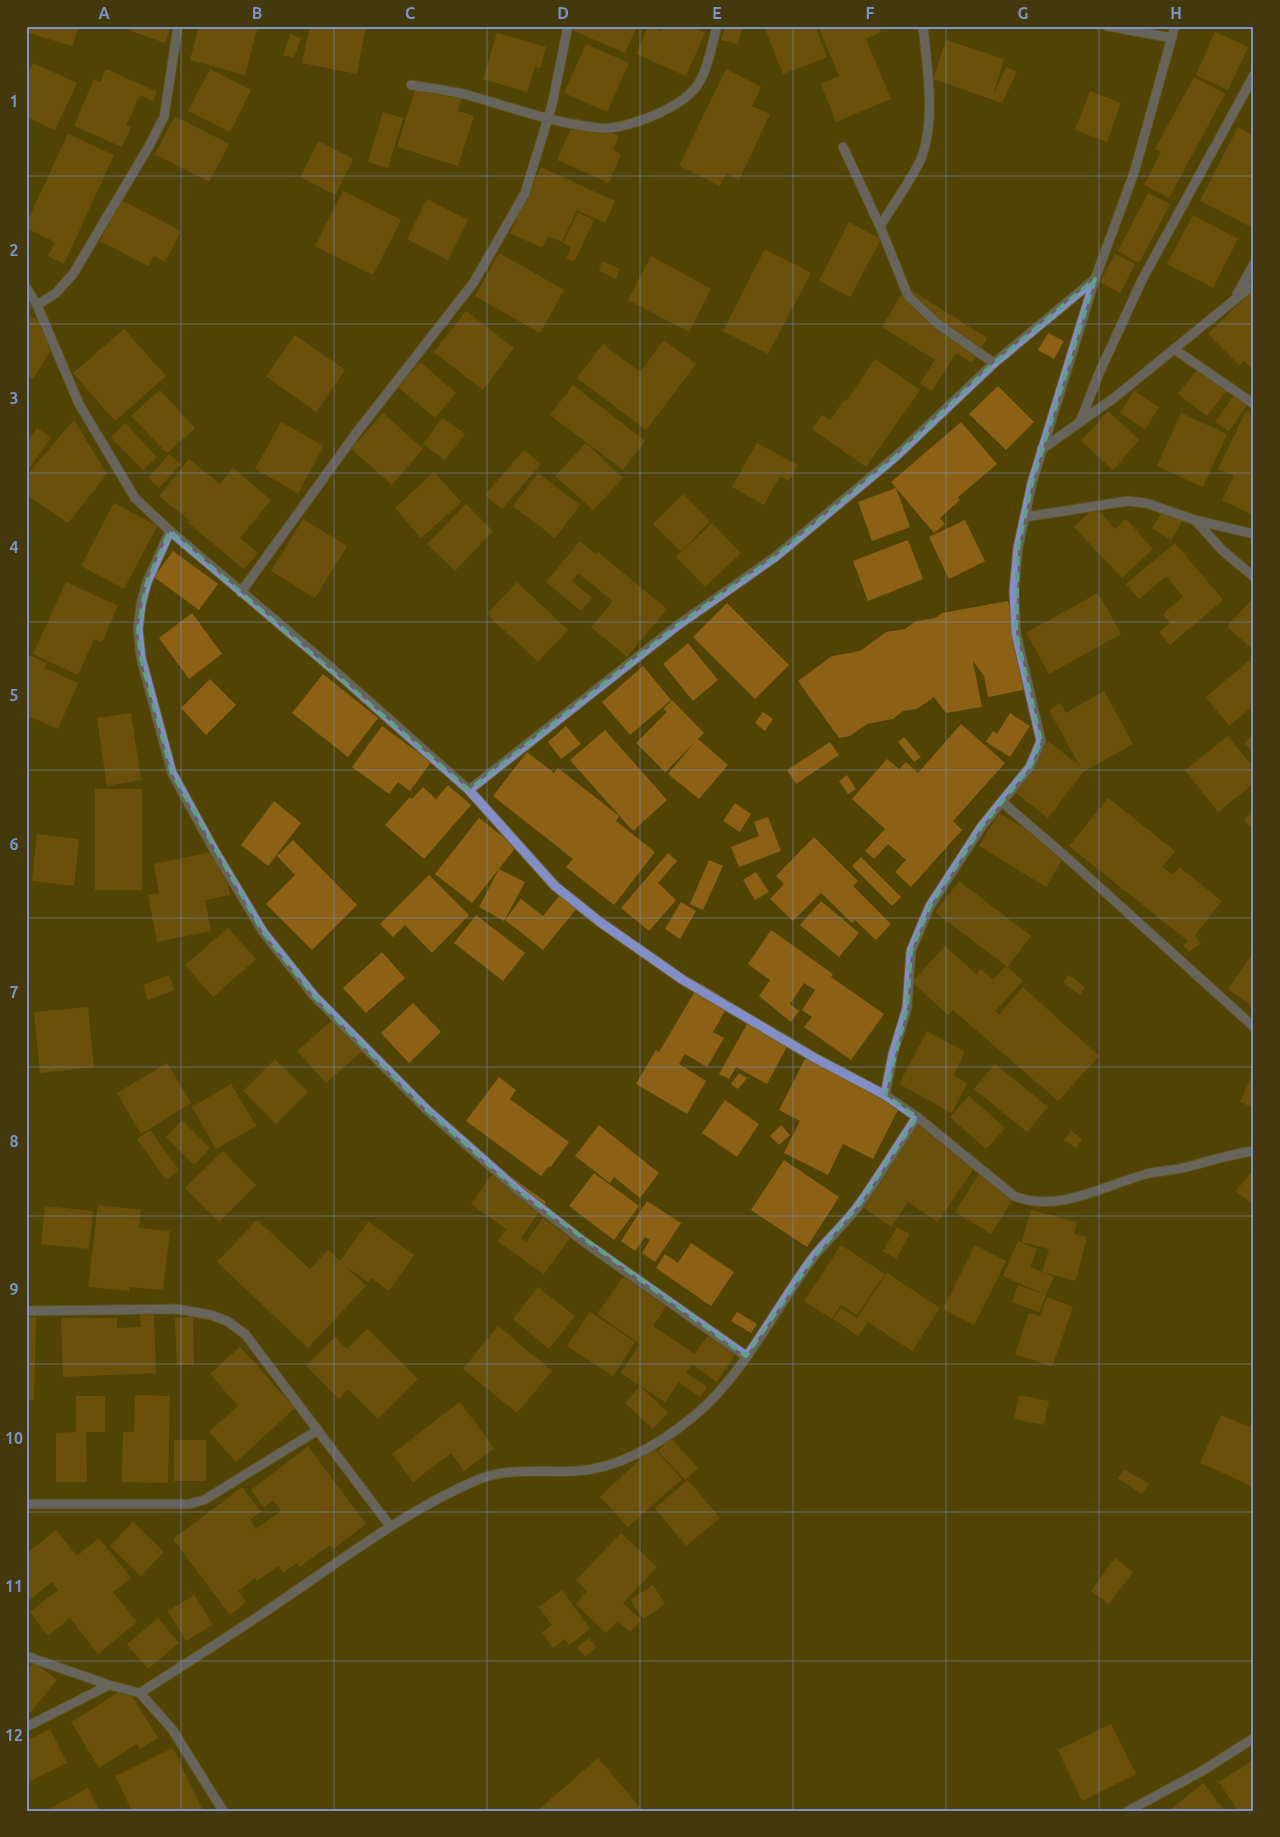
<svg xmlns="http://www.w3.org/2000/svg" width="1280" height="1837" viewBox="0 0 1280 1837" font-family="Ubuntu,sans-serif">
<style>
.building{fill:#8c6115}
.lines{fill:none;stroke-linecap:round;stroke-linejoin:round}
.minor-casing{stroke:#6c6129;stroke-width:11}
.minor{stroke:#848ec6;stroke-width:9}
.marked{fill:none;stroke:#629d8d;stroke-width:4;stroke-dasharray:10 6;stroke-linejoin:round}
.grid{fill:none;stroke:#7e93ca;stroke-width:1;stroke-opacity:0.55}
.neatline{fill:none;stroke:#7e93ca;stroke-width:2}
.grid-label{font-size:16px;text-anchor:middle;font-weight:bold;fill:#7e93ca}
</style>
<rect width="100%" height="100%" fill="#504304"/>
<g class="building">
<path d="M27 26H79L72 46 26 32Z"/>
<path d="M133 26H171L165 43 131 31Z"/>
<path d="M199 26H258L245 75 190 60Z"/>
<path d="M310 26H366L357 74 302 63Z"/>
<path d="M576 26H637L625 53 574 31Z"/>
<path d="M648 26 662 31 664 26H690L705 33 686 76 636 54Z"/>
<path d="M725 26H743L738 44 721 40Z"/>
<path d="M764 26H815L827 57 783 74Z"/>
<path d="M818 26H879L881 32 866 39 891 99 836 122 821 84 839 76Z"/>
<path d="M1215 32 1248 47 1228 90 1196 75Z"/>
<path d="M497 33 546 47 540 68 535 67 527 92 483 79Z"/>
<path d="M290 34 301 38 294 58 283 55Z"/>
<path d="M946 40 1004 59 993 95 1006 67 1017 72 1002 103 933 79Z"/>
<path d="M586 44 629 63 607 112 564 93Z"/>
<path d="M33 63 77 83 55 130 26 117V78Z"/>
<path d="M106 69 157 92 153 101 140 95 126 126 131 127 122 147 74 126 94 79 100 82Z"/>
<path d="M210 69 251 90 230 132 188 111Z"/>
<path d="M726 69 761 87 752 106 770 114 739 180 726 173 720 186 679 166Z"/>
<path d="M1194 77 1225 94 1169 198 1144 185 1161 152 1155 149Z"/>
<path d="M417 84 462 98 458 111 474 116 458 166 397 147Z"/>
<path d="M1090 91 1121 103 1107 142 1075 130Z"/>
<path d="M383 112 403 118 388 168 368 162Z"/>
<path d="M175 116 229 144 209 182 155 154Z"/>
<path d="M576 117 619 136 613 150 621 154 609 183 557 160Z"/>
<path d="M1238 127 1254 136 1253 228 1200 201Z"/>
<path d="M68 134 114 155 64 264 48 256 55 242 26 228V224Z"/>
<path d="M319 141 353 159 335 195 300 177Z"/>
<path d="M541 167 615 201 605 223 577 210 562 242 548 236 542 248 510 233Z"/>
<path d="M343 191 401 220 373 275 315 246Z"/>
<path d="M1148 193 1170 204 1139 263 1118 251Z"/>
<path d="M427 199 468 220 448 260 407 239Z"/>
<path d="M121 200 181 231 165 262 154 256 148 266 100 241Z"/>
<path d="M578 213 594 220 574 262 566 258 571 247 563 243Z"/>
<path d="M1193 215 1238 239 1213 288 1167 264Z"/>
<path d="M849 222 881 239 850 297 819 281Z"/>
<path d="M765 249 811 273 768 354 723 331Z"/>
<path d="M499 253 564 290 540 333 475 296Z"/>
<path d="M1115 254 1135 264 1120 293 1100 282Z"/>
<path d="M651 256 711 289 689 332 628 300Z"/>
<path d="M602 261 620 269 616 279 599 271Z"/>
<path d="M906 287 987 338 972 363 956 353 932 391 920 383 935 360 882 327Z"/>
<path d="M1254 288V371L1244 361 1239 365 1208 334Z"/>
<path d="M26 291 34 304 27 314 40 322 54 345 33 379 26 374Z"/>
<path d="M466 311 514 348 483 390 434 352Z"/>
<path d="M124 329 166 376 115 421 73 373Z"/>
<path d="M1048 333 1064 341 1054 359 1038 350Z"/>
<path d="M295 335 345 370 316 412 266 376Z"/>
<path d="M664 340 696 364 646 430 577 378 603 344 640 372Z"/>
<path d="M875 359 920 390 866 467 812 429 822 415 830 420 844 400 846 401Z"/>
<path d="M420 362 456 393 435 418 398 387Z"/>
<path d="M1201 366 1229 388 1207 416 1178 394Z"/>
<path d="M573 385 645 441 623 470 550 415Z"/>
<path d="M998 386 1034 422 1006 450 969 414Z"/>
<path d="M160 390 195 428 167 453 131 416Z"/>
<path d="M1134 391 1159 407 1145 429 1120 413Z"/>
<path d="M1234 396 1247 405 1229 431 1215 422Z"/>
<path d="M1108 411 1139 440 1113 470 1081 441Z"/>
<path d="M1246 411 1254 415V508L1251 514 1222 500 1234 476 1218 469Z"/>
<path d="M383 413 423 449 392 485 351 449Z"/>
<path d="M1181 413 1227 434 1203 487 1157 466Z"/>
<path d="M442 418 465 434 445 460 423 444Z"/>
<path d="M74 420 107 474 68 523 26 494V476Z"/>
<path d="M281 422 324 446 298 493 255 469Z"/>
<path d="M961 422 997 464 958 497 960 500 940 518 945 524 934 533 891 482Z"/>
<path d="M125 423 157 457 143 470 111 437Z"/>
<path d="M37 428 51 438 26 473V443Z"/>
<path d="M586 443 623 478 593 510 555 476Z"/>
<path d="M757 443 798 465 789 481 780 476 764 505 732 487Z"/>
<path d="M524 450 541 464 502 509 485 495Z"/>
<path d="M169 454 181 464 159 488 148 478Z"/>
<path d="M189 459 220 484 233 468 271 500 240 538 258 553 244 569 187 522 189 520 159 496Z"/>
<path d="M434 472 461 502 421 538 395 508Z"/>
<path d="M538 473 580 505 555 538 513 506Z"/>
<path d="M896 488 910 527 872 541 858 502Z"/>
<path d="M683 494 710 521 681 551 653 524Z"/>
<path d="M114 503 157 526 124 589 81 566Z"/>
<path d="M466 504 493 531 455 571 427 544Z"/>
<path d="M1095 507 1115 529 1126 519 1153 549 1122 578 1074 527Z"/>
<path d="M1165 508 1183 520 1171 540 1152 528Z"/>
<path d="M303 519 347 546 315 598 271 571Z"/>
<path d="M965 520 985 561 949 579 929 537Z"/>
<path d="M712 523 741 553 705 587 676 557Z"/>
<path d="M908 540 923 579 868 601 853 561Z"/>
<path d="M580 541 596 554 598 552 667 609 627 657 591 627 613 601 578 573 572 581 592 598 581 611 546 582Z"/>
<path d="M1175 543 1223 600 1170 645 1159 632 1170 623 1163 614 1183 597 1166 576 1139 599 1126 584Z"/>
<path d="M173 551 218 584 199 610 154 577Z"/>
<path d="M66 582 118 606 102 642 94 639 78 675 33 654Z"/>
<path d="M517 582 568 630 538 662 487 614Z"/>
<path d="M1098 593 1121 634 1049 674 1026 633Z"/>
<path d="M1254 598V651L1227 626Z"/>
<path d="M1008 601 1023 690 988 697 984 676 973 661 982 707 946 713 934 697 917 709 903 711 893 719 867 724 850 736 839 738 798 681 832 656 860 651 886 632 905 629 916 621 935 618 942 613Z"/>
<path d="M727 603 789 665 755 699 693 637Z"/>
<path d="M192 613 222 654 189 679 159 638Z"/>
<path d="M688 643 718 680 693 701 663 664Z"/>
<path d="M29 655 47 663 45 668 78 683 58 729 26 715V661Z"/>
<path d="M1250 660 1254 664V705L1229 726 1206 697Z"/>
<path d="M643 666 671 700 630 735 602 702Z"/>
<path d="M323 674 378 718 348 757 292 713Z"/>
<path d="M210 679 236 705 206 735 181 708Z"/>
<path d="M1104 691 1133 744 1083 772 1048 818 1011 789 1048 741 1080 766 1049 710 1061 703 1066 713Z"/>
<path d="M672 700 704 733 698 739 728 765 699 799 668 774 694 743 665 772 636 743 667 712 663 709Z"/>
<path d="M763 712 773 719 765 731 755 723Z"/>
<path d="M131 713 141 780 107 786 97 718Z"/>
<path d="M1010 713 1030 726 1010 757 986 742 993 731 997 734Z"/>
<path d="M961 724 1005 763 953 821 962 830 911 887 895 872 906 860 888 844 874 859 865 851 885 829 852 799 887 759 899 769 906 762 918 773Z"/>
<path d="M382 726 431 762 410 791 398 782 389 794 352 767Z"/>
<path d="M566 726 581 744 561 759 548 742Z"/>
<path d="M605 730 667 800 633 831 570 760Z"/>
<path d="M1254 732V753L1244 744Z"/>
<path d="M1228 736 1254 768V783L1218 812 1185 770Z"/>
<path d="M904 737 921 757 914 762 898 742Z"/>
<path d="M830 742 839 755 796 784 787 770Z"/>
<path d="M527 752 554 773 558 768 619 816 616 821 655 852 614 905 566 867 573 859 493 796Z"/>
<path d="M847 775 856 789 848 794 839 781Z"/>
<path d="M448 785 471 805 424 859 385 825 410 797 412 799 423 787 436 799Z"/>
<rect x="95" y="789" width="47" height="101"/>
<path d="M1108 798 1175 851 1162 867 1173 875 1179 867 1222 901 1195 935 1201 943 1189 952 1183 945 1188 941 1069 846Z"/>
<path d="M274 801 301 823 268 866 241 845Z"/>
<path d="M735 803 751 814 740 832 723 821Z"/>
<path d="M1254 812V832L1244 819Z"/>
<path d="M999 813 1066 853 1046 887 979 846Z"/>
<path d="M768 817 781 851 739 867 731 847 759 836 754 822Z"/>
<path d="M479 818 516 847 472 903 435 874Z"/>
<path d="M37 834 79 839 74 886 32 881Z"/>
<path d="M814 837 858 881 853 886 891 924 876 940 855 920 852 923 821 893 793 921 770 899 784 884 776 876Z"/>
<path d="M293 840 357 905 312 950 266 904 295 875 277 856Z"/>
<path d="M221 850 230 895 205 900 211 931 157 942 148 895 159 893 154 864Z"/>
<path d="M668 853 677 861 658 883 676 900 649 931 621 908Z"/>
<path d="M861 857 901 897 892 906 852 866Z"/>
<path d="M709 860 723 866 703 910 690 904Z"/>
<path d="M499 869 525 882 504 921 479 907Z"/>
<path d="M756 872 769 892 755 900 743 880Z"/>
<path d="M429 875 469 915 432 953 405 925 393 937 380 924Z"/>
<path d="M959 881 1031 936 1007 967 1023 981 995 1011 999 1015 1023 987 1099 1056 1058 1101 953 1010 948 1015 912 982 945 946 976 974 981 969 993 980 1006 966 935 912Z"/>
<path d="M560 895 577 908 543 950 505 920 521 899 543 916Z"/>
<path d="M821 901 859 933 839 957 800 925Z"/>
<path d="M681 902 696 911 680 939 665 929Z"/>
<path d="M476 915 525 953 503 981 454 943Z"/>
<path d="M228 928 256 959 213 997 185 965Z"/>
<path d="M771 930 833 974 831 977 884 1014 851 1060 804 1027 812 1017 802 1010 815 990 804 983 790 1004 799 1011 791 1022 759 996 770 980 748 964Z"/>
<path d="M382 952 405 978 366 1013 343 988Z"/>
<path d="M1254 952V1007L1228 989Z"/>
<path d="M169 975 174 990 148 1000 143 985Z"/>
<path d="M1069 975 1085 987 1080 995 1063 982Z"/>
<path d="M700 983 730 1002 713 1032 724 1038 707 1067 685 1054 679 1064 706 1081 687 1114 636 1084 656 1050 659 1052Z"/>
<path d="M413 1003 441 1032 409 1063 381 1033Z"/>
<path d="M88 1007 94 1067 40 1073 34 1012Z"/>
<path d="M336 1017 365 1049 326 1083 297 1051Z"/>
<path d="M751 1017 791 1039 767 1084 736 1067 729 1079 719 1074Z"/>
<path d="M927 1031 965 1052 953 1075 967 1083 952 1113 899 1084Z"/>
<path d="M807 1055 903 1100 873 1159 843 1144 828 1175 784 1153 800 1121 779 1110Z"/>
<path d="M275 1059 308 1092 276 1124 243 1091Z"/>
<path d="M167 1063 191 1103 141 1134 117 1093Z"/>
<path d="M995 1064 1048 1107 1027 1132 974 1089Z"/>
<path d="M1254 1070V1108L1240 1102Z"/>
<path d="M739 1073 747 1078 738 1089 731 1084Z"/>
<path d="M499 1077 516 1090 510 1099 569 1142 550 1168 549 1166 541 1176 466 1121Z"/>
<path d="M231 1084 256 1126 216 1149 192 1107Z"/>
<path d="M969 1096 1005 1128 986 1149 950 1117Z"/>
<path d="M725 1100 759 1124 737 1157 702 1133Z"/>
<path d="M182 1120 210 1148 194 1165 166 1137Z"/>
<path d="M919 1123 975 1167 938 1222 908 1202 891 1227 861 1206Z"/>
<path d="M599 1125 659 1173 640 1198 614 1177 610 1183 575 1156Z"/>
<path d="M781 1125 790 1135 779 1145 770 1136Z"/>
<path d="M150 1130 179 1170 166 1180 137 1139Z"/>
<path d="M1071 1131 1082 1139 1076 1148 1064 1140Z"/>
<path d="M223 1151 256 1185 219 1222 185 1188Z"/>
<path d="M784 1160 839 1197 807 1247 751 1210Z"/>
<path d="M497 1167 546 1202 521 1238 526 1242 543 1218 570 1238 544 1274 497 1241 506 1229 471 1204Z"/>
<path d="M1254 1169V1206L1236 1191Z"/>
<path d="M980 1172 1016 1194 991 1234 955 1212Z"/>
<path d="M594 1173 639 1206 614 1240 569 1206Z"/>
<path d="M647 1201 681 1223 655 1262 642 1253 650 1240 645 1237 635 1251 621 1241Z"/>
<path d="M98 1205 141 1210 139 1228 170 1231 163 1290 129 1287V1291L88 1287Z"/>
<path d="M45 1206 93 1211 89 1249 41 1244Z"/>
<path d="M1031 1210 1077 1222 1074 1234 1087 1237 1076 1281 1042 1272 1049 1249 1022 1242Z"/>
<path d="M257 1220 310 1269 328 1250 340 1261 368 1222 414 1255 389 1291 371 1278 368 1282 345 1266 366 1286 308 1348 217 1262Z"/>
<path d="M26 1225 29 1289H26Z"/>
<path d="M897 1227 910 1234 896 1259 883 1251Z"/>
<path d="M1018 1241 1037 1249 1030 1267 1054 1277 1046 1295 1003 1276Z"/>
<path d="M691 1243 734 1272 711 1306 656 1268 665 1254 678 1263Z"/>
<path d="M841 1245 885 1274 857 1315 841 1305 832 1319 804 1301Z"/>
<path d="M975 1245 1006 1261 974 1325 943 1309Z"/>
<path d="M628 1270 671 1299 653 1326 695 1354 714 1327 741 1346 717 1382 692 1364 686 1373 707 1387 700 1397 679 1382 665 1402 621 1373 640 1344 597 1314Z"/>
<path d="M887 1273 940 1308 912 1351 868 1322 858 1336 833 1319 841 1308 857 1318Z"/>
<path d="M1018 1285 1046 1295 1039 1312 1012 1302Z"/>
<path d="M538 1287 575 1316 549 1349 513 1319Z"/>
<path d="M1047 1297 1073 1307 1052 1367 1015 1354 1029 1313 1040 1316Z"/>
<path d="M590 1312 635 1342 613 1376 567 1346Z"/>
<path d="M737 1312 757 1324 751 1333 731 1321Z"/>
<path d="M140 1314H154L156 1373 63 1377 61 1318H117V1328L141 1327Z"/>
<path d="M26 1317H36L34 1400H29L28 1446H26Z"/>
<path d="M193 1317 194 1364 177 1365 175 1318Z"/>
<path d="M498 1326 552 1371 517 1413 463 1369Z"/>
<path d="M367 1329 418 1379 378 1419 348 1389 339 1399 306 1366 335 1337 347 1349Z"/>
<path d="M240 1347 295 1408 236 1462 209 1432 238 1406 210 1374Z"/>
<path d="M640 1386 668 1413 653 1429 625 1403Z"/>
<path d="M135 1395 170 1396 168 1483 122 1482 123 1432H134Z"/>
<path d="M1019 1395 1049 1401 1044 1425 1014 1419Z"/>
<path d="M76 1396H105V1432H86L87 1482H56V1433L76 1432Z"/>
<path d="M460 1402 494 1448 464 1471 451 1453 413 1482 392 1454Z"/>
<path d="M1221 1415 1254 1429 1252 1486 1200 1463Z"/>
<path d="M671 1438 698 1468 685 1480 658 1451Z"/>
<rect x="174" y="1440" width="32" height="41"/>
<path d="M308 1446 366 1524 333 1549 330 1545 300 1567 297 1563 283 1573 278 1566 257 1581 255 1578 238 1591 246 1602 230 1615 173 1539 242 1487 261 1512 250 1520 256 1529 281 1511 273 1500 264 1508 251 1490Z"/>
<path d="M653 1447 682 1479 628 1527 600 1497Z"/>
<path d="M1124 1469 1149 1484 1142 1494 1118 1478Z"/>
<path d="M688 1480 720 1518 686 1546 655 1508Z"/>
<path d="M133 1522 164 1552 141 1576 110 1546Z"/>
<path d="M56 1530 77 1556 99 1538 131 1578 113 1592 137 1622 98 1654 70 1618 48 1636 30 1612 58 1590 52 1582 26 1603V1554Z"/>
<path d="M621 1533 657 1567 623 1603 641 1620 630 1632 618 1621 606 1633 576 1604 587 1591 576 1580Z"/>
<path d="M1115 1558 1133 1572 1109 1604 1091 1591Z"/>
<path d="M653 1585 665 1604 643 1619 630 1600Z"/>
<path d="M562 1590 590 1629 569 1645 565 1639 553 1648 542 1632 552 1625 539 1607Z"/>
<path d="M194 1595 213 1625 186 1641 168 1611Z"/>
<path d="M158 1618 179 1643 148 1669 127 1644Z"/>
<path d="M589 1638 596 1647 585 1657 577 1648Z"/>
<path d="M34 1662 57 1680 30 1713 26 1710V1671Z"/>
<path d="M127 1687 158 1738 140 1749 137 1744 99 1768 71 1722Z"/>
<path d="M1111 1724 1136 1774 1082 1801 1058 1750Z"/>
<path d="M50 1729 67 1763 30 1781 26 1773V1741Z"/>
<path d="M173 1748 203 1811H132L115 1776Z"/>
<path d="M598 1758 643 1811H537Z"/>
<path d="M1254 1760V1811H1238L1219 1782Z"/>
<path d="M1203 1783 1225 1811H1169Z"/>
<path d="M88 1788 100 1811H45Z"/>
</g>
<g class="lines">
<g class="minor-casing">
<g id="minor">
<path d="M1107 26 1172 38"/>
<path d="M411 85C429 88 446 90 464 94 508 106 554 124 600 128 628 130 687 106 700 81 709 65 712 44 717 26"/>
<path d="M843 147 880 226 908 296 939 325 994 363"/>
<path d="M880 226C893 205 908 185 919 163 937 126 927 66 923 26"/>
<path d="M26 287 37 305 79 404 135 498 170 531 334 670 469 790 678 625 775 557 895 457 994 363 1095 279 1134 173 1175 26"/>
<path d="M1237 294 1254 264"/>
<path d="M37 305 56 293 73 274 149 146 164 117 178 26"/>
<path d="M1174 349 1254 404"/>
<path d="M1080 422 1100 371 1142 280 1254 75"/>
<path d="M1042 449 1114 398 1254 284"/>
<path d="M1025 517 1128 501 1146 503 1195 520 1254 534"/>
<path d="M1195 520 1222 550 1254 577"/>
<path d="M170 531 147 582 141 604 138 629 141 658 172 773 214 850 263 932 314 996 427 1110 520 1192 584 1242 746 1356"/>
<path d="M241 592 357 432 474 282 525 193 552 105 568 26"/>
<path d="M469 790 555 886 600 922 683 980 815 1058 885 1095 917 1117 1014 1196C1060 1214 1106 1184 1150 1173 1162 1171 1175 1170 1187 1167 1210 1161 1231 1154 1254 1151"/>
<path d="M1002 802 1065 856 1254 1027"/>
<path d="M885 1095 893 1054 907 1008 911 951 921 927 930 906 982 826 1030 767 1041 741 1016 633 1014 591 1018 548 1032 483 1095 279"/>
<path d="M26 1311 177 1309 211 1315 227 1321 245 1334 390 1526"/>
<path d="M26 1504H189L204 1500 318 1430"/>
<path d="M26 1656 109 1685 140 1693C188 1662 236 1632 284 1599 346 1557 407 1510 477 1480 507 1467 544 1473 577 1471 621 1468 660 1444 694 1416 743 1376 774 1310 812 1259 827 1239 847 1223 861 1202 881 1174 898 1145 917 1117"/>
<path d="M140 1693 172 1729 223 1811"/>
<path d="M26 1727 109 1685"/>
<path d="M1128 1811 1202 1771 1254 1738"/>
</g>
</g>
<use href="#minor" class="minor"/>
</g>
<path d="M0 0H1280V1837H0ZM1095 279 1032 483 1018 548 1016 633 1041 741 1030 767 982 826 930 906 911 951 907 1008 885 1095 917 1117 861 1202 813 1258 746 1356 520 1192 427 1110 314 996 263 932 172 773 141 658 138 629 147 582 170 531 469 790 678 625 775 557 895 457 994 363Z" fill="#504304" fill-opacity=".55" fill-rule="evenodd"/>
<path class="marked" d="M1095 279 1032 483 1018 548 1016 633 1041 741 1030 767 982 826 930 906 911 951 907 1008 885 1095 917 1117 861 1202 813 1258 746 1356 520 1192 427 1110 314 996 263 932 172 773 141 658 138 629 147 582 170 531 469 790 678 625 775 557 895 457 994 363Z"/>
<path class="grid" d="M181 26V1811M334 26V1811M487 26V1811M640 26V1811M793 26V1811M946 26V1811M1099 26V1811M26 176H1254M26 324H1254M26 473H1254M26 622H1254M26 770H1254M26 918H1254M26 1067H1254M26 1216H1254M26 1364H1254M26 1512H1254M26 1661H1254"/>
<rect width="1280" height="1837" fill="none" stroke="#43390d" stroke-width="55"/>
<rect x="28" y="28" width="1224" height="1782" class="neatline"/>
<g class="grid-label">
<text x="104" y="19">A</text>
<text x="257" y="19">B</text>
<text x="410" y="19">C</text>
<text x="563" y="19">D</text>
<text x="717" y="19">E</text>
<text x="870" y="19">F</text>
<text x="1023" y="19">G</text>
<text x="1176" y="19">H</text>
<text x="14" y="107">1</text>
<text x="14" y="256">2</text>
<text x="14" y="404">3</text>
<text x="14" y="553">4</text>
<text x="14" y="701">5</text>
<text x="14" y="850">6</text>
<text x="14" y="998">7</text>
<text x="14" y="1147">8</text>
<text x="14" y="1295">9</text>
<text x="14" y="1444">10</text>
<text x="14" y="1592">11</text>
<text x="14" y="1741">12</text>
</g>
</svg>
